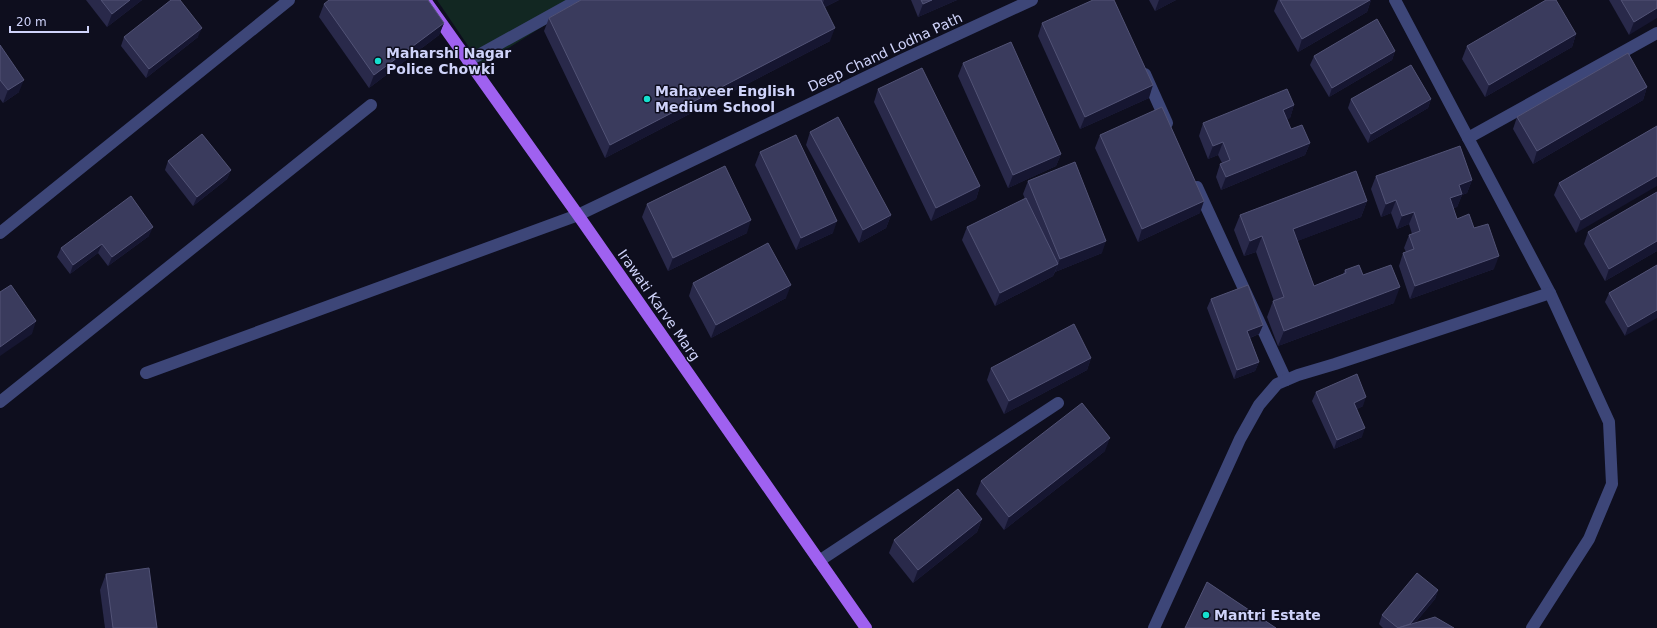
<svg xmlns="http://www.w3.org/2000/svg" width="1657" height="628" viewBox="0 0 1657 628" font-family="'DejaVu Sans',sans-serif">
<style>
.green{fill:#122722}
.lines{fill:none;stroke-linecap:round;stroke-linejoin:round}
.minor{stroke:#3d4678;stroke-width:12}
.major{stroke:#9f61f0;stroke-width:12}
.wall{fill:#29294a}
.shaded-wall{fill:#161631}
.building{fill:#3a3b5d;stroke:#525376}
.poi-dot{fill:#15e0ce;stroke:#0e0e1e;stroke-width:1.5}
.labels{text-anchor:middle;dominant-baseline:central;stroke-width:3;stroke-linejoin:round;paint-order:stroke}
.street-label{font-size:14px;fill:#cfd3fa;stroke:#0e0e1e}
.poi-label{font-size:14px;font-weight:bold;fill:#cfd3fa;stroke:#0e0e1e;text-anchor:start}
</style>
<rect width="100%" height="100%" fill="#0e0e1e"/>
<path class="green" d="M437 0H585L481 65Z"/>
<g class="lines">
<g class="minor">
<path d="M1395 0 1550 293 1609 422 1612 484 1589 539 1532 628"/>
<path d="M468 61 578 0"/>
<path d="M1145 74 1167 123"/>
<path d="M1468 138 1657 33"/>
<path d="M1197 187 1286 380"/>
<path d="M0 233 289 0"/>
<path d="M146 373 578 215 902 60 1032 0"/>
<path d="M0 402 371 105"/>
<path d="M819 561 1058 403"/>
<path d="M1154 628 1240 439 1259 405 1277 384 1298 375 1335 364 1550 293"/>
</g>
<path class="major" d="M425 0 578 215 866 628"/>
</g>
<g class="wall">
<path d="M86 0H142L107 27Z"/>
<path d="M581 0H839L825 7 830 41 605 158 544 31 549 18Z"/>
<path d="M911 0H957L918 17Z"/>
<path d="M1149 0H1176L1155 11Z"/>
<path d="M1278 0H1371L1367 12 1298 52 1274 11Z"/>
<path d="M1609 0H1657L1629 35Z"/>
<path d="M324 4 444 23 439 35 369 88 319 17Z"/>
<path d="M1042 23 1149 98 1080 129 1038 36Z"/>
<path d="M1576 34 1572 47 1485 97 1462 59 1467 46Z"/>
<path d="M124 37H198L146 78 121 46Z"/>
<path d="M0 45 19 92 3 103 0 99Z"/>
<path d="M1395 51 1392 60 1329 97 1310 65 1314 56Z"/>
<path d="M963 63 1061 154 1056 166 1008 188 958 76Z"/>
<path d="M1647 87 1643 100 1533 164 1513 129 1517 117Z"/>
<path d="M878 89 980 186 976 199 931 221 874 102Z"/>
<path d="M1351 99H1431L1428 108 1368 143 1348 108Z"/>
<path d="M1294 105 1290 118 1287 119 1291 129 1310 143 1305 155 1221 190 1216 177 1220 164 1222 163 1218 155 1208 159 1199 136 1203 123Z"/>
<path d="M1657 126 1576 233 1554 195 1559 183Z"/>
<path d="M810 132 891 215 886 228 859 243 806 145Z"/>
<path d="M1100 135 1200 213 1138 242 1095 148Z"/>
<path d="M760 152 833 233 796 250 755 165Z"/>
<path d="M168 161 231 170 227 179 193 206 165 170Z"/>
<path d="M1376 176 1472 180 1467 193 1462 195 1457 207 1453 208 1457 219 1474 228 1494 269 1410 299 1399 266 1403 253 1406 252 1404 248 1409 235 1412 234 1409 224 1397 229 1391 213 1381 217 1371 189Z"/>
<path d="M1028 181 1102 253 1055 272 1053 276 995 306 962 240 967 227 1025 199 1023 194Z"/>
<path d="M1657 192V251L1605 281 1584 244 1588 232Z"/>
<path d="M1367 201 1361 217 1297 241 1314 286 1343 274 1345 270 1363 275 1394 303 1278 346 1267 317 1273 301H1274L1256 252 1244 256 1234 230 1240 215Z"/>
<path d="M647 204 747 233 668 271 642 217Z"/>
<path d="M149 236 108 266 98 253 70 274 57 257 61 248Z"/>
<path d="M1657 265 1625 336 1605 302 1609 293Z"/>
<path d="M693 283 786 298 711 338 689 296Z"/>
<path d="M1211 299 1263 325 1259 334 1250 338 1259 362 1255 371 1234 379 1207 308Z"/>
<path d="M1091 358 1087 370 1004 414 987 380 991 368Z"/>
<path d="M1316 392 1363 406 1357 409 1362 437 1334 449 1312 401Z"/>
<path d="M1105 451 1004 530 976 494 981 481Z"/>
<path d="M982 519 977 532 913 583 889 553 894 540Z"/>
<path d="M106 574 157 628H105L100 590Z"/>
<path d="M1438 590 1435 599 1415 623 1454 628H1383L1379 624 1382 615Z"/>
</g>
<g class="shaded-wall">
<path d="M130 0H142L107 27 112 14Z"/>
<path d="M824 0H839L821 9Z"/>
<path d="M932 0H957L918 17 923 4Z"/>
<path d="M1159 0H1176L1155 11Z"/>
<path d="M1370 0H1371L1367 12 1298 52 1302 39Z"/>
<path d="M1657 8V18L1629 35 1634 22Z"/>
<path d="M444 23 439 35 369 88 374 75Z"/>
<path d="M202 28 198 37 146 78 149 69Z"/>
<path d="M835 28 830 41 605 158 610 145Z"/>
<path d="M1576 34 1572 47 1485 97 1489 85Z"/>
<path d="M1395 51 1392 60 1329 97 1332 88Z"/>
<path d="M24 80 19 92 3 103 8 90Z"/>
<path d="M1153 85 1149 98 1080 129 1085 117Z"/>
<path d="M1647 87 1643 100 1533 164 1537 151Z"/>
<path d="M1431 99 1428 108 1368 143 1371 134Z"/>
<path d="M1294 105 1290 118 1278 123 1283 110Z"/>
<path d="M1223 142 1218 155 1208 159 1213 146Z"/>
<path d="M1310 143 1305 155 1221 190 1226 177Z"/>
<path d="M1061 154 1056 166 1008 188 1013 175Z"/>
<path d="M231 170 227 179 193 206 197 197Z"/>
<path d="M1657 176V186L1576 233 1581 220Z"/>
<path d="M1472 180 1467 193 1462 195 1457 207 1445 211 1450 198 1459 185Z"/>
<path d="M980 186 976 199 931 221 936 208Z"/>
<path d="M1396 200 1391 213 1381 217 1386 204Z"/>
<path d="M1204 201 1200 213 1138 242 1142 229Z"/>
<path d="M1367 201 1361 217 1287 245 1293 229Z"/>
<path d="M1414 212 1409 224 1397 229 1402 216Z"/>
<path d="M891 215 886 228 859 243 863 230Z"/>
<path d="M751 220 747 233 668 271 673 258Z"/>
<path d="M837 221 833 233 796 250 801 238Z"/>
<path d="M153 227 149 236 108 266 112 257Z"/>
<path d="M1262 236 1256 252 1244 256 1250 241Z"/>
<path d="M1106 241 1102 253 1055 272 1060 259Z"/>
<path d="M1657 241V251L1605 281 1609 269Z"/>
<path d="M102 244 98 253 70 274 73 265Z"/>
<path d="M1499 256 1494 269 1410 299 1415 286Z"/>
<path d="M1058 264 1053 276 995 306 1000 293Z"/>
<path d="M791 285 786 298 711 338 716 325Z"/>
<path d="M1400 287 1394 303 1278 346 1284 331Z"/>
<path d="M1657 310V318L1625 336 1628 327Z"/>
<path d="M36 321 32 334 0 356V347Z"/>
<path d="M1263 325 1259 334 1244 340 1247 331Z"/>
<path d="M1091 358 1087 370 1004 414 1009 401Z"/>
<path d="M1259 362 1255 371 1234 379 1237 370Z"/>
<path d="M1366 397 1363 406 1351 412 1354 403Z"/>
<path d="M1365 428 1362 437 1334 449 1337 440Z"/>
<path d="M1110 438 1105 451 1004 530 1009 517Z"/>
<path d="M982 519 977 532 913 583 918 570Z"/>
<path d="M1438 590 1435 599 1411 628H1407Z"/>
</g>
<g class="building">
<path d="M101 0H130L112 14Z"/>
<path d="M171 0H180L202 28 149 69 124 37Z"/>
<path d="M329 0H428L444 23 374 75 324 4Z"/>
<path d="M581 0H821L835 28 610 145 549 18Z"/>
<path d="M921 0H932L923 4Z"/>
<path d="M1093 0H1114L1153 85 1085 117 1042 23Z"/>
<path d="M1280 0H1370L1302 39Z"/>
<path d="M1546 0H1556L1576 34 1489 85 1467 46Z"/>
<path d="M1621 0H1657V8L1634 22Z"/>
<path d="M1377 19 1395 51 1332 88 1314 56Z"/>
<path d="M1011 42 1061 154 1013 175 963 63Z"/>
<path d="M0 45 24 80 8 90 0 80Z"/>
<path d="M1628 53 1647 87 1537 151 1517 117Z"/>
<path d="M1411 65 1431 99 1371 134 1351 99Z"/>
<path d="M922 68 980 186 936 208 878 89Z"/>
<path d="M1287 89 1294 105 1283 110 1291 129 1302 125 1310 143 1226 177 1220 164 1230 160 1223 142 1213 146 1203 123Z"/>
<path d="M1162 107 1204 201 1142 229 1100 135Z"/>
<path d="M838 117 891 215 863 230 810 132Z"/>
<path d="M1657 126V176L1581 220 1559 183Z"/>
<path d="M202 134 231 170 197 197 168 161Z"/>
<path d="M796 135 837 221 801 238 760 152Z"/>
<path d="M1460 146 1472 180 1459 185 1462 194 1450 198 1457 219 1469 214 1474 228 1488 224 1499 256 1415 286 1403 253 1414 249 1409 235 1420 231 1414 212 1402 216 1396 200 1386 204 1376 176Z"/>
<path d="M1075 162 1106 241 1060 259 1028 181Z"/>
<path d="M725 166 751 220 673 258 647 204Z"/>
<path d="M1356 171 1367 201 1293 229 1314 286 1346 273 1345 270 1359 265 1363 275 1391 265 1400 287 1284 331 1273 301 1284 297 1262 236 1250 241 1240 215Z"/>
<path d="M1657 192V241L1609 269 1588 232Z"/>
<path d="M131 196 153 227 112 257 102 244 73 265 61 248Z"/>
<path d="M1026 198 1058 264 1000 293 967 227Z"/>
<path d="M768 243 791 285 716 325 693 283Z"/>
<path d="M1657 265V310L1628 327 1609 293Z"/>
<path d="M11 285 36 321 0 347V292Z"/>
<path d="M1248 285 1263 325 1247 331 1259 362 1237 370 1211 299Z"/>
<path d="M1074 324 1091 358 1009 401 991 368Z"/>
<path d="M1357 374 1366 397 1354 403 1365 428 1337 440 1316 392Z"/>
<path d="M1082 403 1110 438 1009 517 981 481Z"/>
<path d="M958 489 982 519 918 570 894 540Z"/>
<path d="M149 568 157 628H113L106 574Z"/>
<path d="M1417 573 1438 590 1410 624 1398 628 1382 615Z"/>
<path d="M1207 582 1276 628H1185Z"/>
<path d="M1435 617 1454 628H1398Z"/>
</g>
<g class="poi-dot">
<circle cx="378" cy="61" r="4"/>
<circle cx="647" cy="99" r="4"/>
<circle cx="1206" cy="615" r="4"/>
</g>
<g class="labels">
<g class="street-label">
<text transform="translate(885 52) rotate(-25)">Deep Chand Lodha Path</text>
<text transform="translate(659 305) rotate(55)">Irawati Karve Marg</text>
</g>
<g class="poi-label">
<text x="386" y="53">Maharshi Nagar<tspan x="386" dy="16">Police Chowki</tspan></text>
<text x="655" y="91">Mahaveer English<tspan x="655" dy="16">Medium School</tspan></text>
<text x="1214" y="615">Mantri Estate</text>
</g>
</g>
<path d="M10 26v6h78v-6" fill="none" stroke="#cfd3fa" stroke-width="2"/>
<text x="16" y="26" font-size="12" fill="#cfd3fa" stroke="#0e0e1e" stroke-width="3" paint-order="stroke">20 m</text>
</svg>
